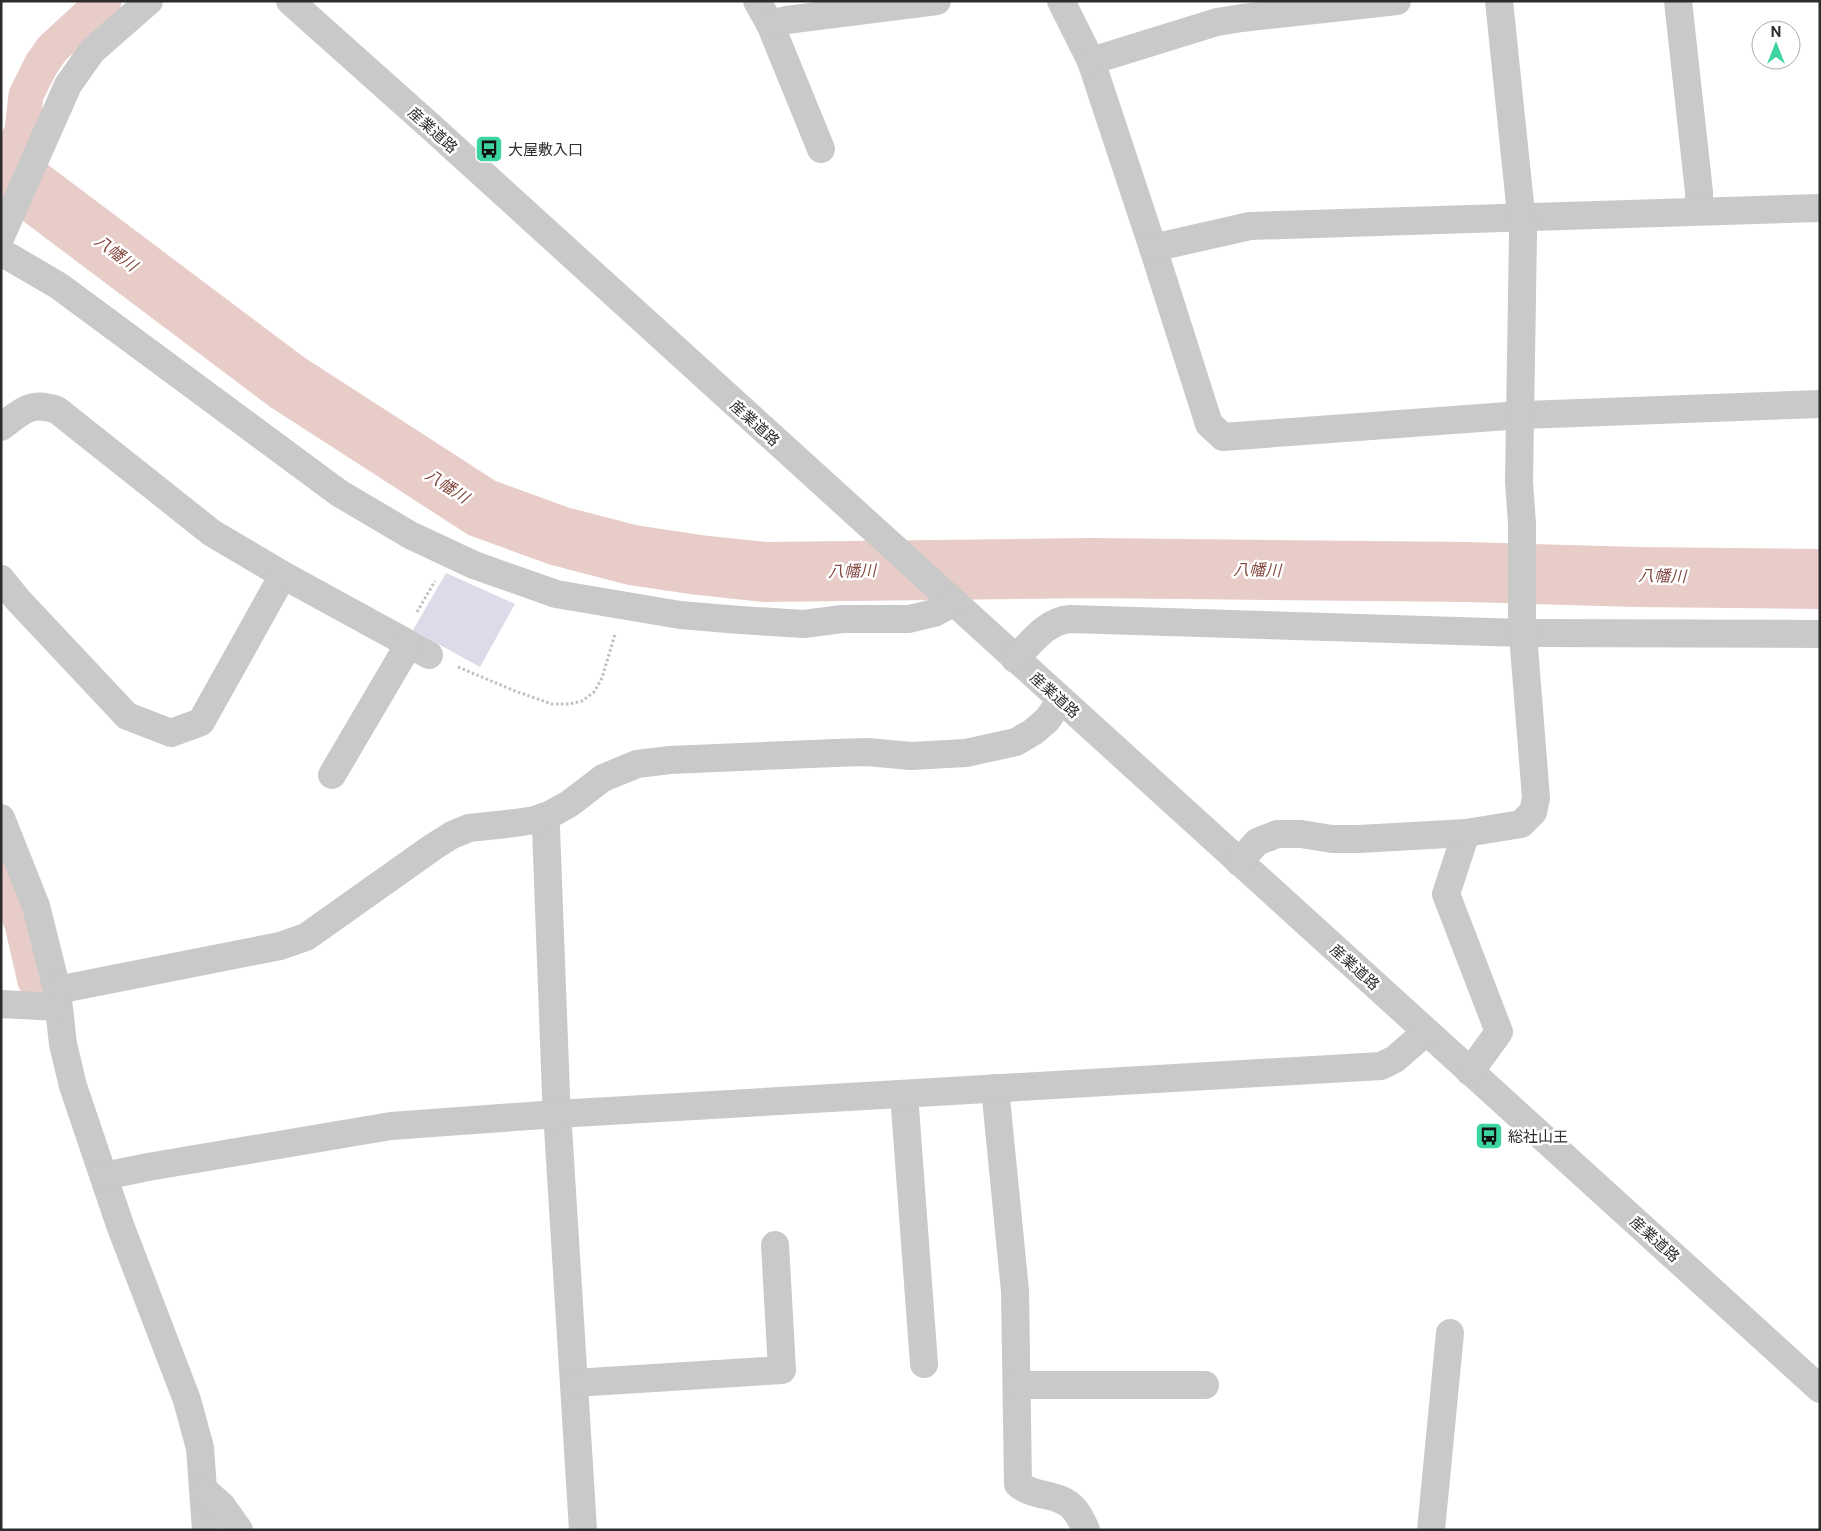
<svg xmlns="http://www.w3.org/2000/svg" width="1821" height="1531" viewBox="0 0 1821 1531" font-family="'Public Sans','Noto Sans JP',sans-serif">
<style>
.green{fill:#dddae9}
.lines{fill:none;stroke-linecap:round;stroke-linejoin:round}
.canal{stroke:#e7ccc8;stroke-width:35}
.river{stroke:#e7ccc8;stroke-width:60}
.path{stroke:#c0c0c0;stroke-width:3;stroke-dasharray:2.5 2.5;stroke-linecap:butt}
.minor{stroke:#c9c9c9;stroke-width:28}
.labels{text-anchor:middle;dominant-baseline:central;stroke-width:5;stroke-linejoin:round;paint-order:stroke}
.street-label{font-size:15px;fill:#2c2c2c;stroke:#fff}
.poi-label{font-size:15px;fill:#2c2c2c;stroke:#fff;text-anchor:start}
.water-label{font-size:16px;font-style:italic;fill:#864a42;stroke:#fff}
</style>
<rect width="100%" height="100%" fill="#fff"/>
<path class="green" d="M446 573 515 604 480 667 413 630Z"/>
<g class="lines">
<g class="canal">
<path d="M1 174 22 131 26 95 41 65 52 49 104 1"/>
<path d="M1 868 22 924 35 981"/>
</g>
<path class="river" d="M1 167 287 382 482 508 559 536 632 555 699 565 764 572 1091 568 1468 572 1636 577 1820 579"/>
<g class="path">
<path d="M417 612 435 581"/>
<path d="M458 667 515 691 552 704H569L582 701 594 692 602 678 615 634"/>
</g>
<g class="minor">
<path d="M290 1 430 126 1820 1389"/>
<path d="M757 1 770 24 821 149"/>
<path d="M1061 1 1091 61 1153 248 1209 424 1223 437 1521 415 1820 404"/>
<path d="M1678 1 1699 192V211"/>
<path d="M770 24 786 20 937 1"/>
<path d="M1091 61 1217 22 1242 18 1397 1"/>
<path d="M1 236 68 85 92 51 149 1"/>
<path d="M1153 248 1250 226 1820 208"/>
<path d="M1 252 59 286 339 493 410 535 474 565 556 594 680 615 740 620 804 624 842 619H909L934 613 953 603"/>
<path d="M1 427C21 412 31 400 57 410L212 533 283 575 201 722 171 733 127 716 18 600 1 579"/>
<path d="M283 575 429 655"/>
<path d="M1015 659C1032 642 1046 621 1070 619L1523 633 1820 634"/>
<path d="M332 775 409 644"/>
<path d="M543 817 546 828 556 1095 583 1530"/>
<path d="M1 818 36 906 57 990 63 1044 73 1086 120 1225 187 1400 200 1448 206 1530"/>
<path d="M1466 833 1446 894 1499 1032 1470 1072"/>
<path d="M1239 862 1257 842 1277 834H1301L1332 839H1359L1466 833 1521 824 1533 812 1536 798 1522 622V524L1519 482 1523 233 1499 1"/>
<path d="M57 990 280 946 306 937 433 847 452 835 469 828 515 823 535 820 549 815 569 804 603 778 637 764 670 760 835 753 867 752 911 756 966 753 1016 742 1033 732 1047 720 1061 700"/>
<path d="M1 1004 58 1007"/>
<path d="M995 1088 1015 1291 1018 1484C1033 1498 1060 1492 1074 1509 1079 1515 1083 1523 1086 1530"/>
<path d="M904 1094 924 1364"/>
<path d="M104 1176 148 1167 391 1126 557 1114 1381 1066 1395 1059 1426 1032"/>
<path d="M574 1383 782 1370 775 1245"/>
<path d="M1017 1385H1205"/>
<path d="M204 1490 222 1506 239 1530"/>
<path d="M1431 1530 1450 1333"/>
</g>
</g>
<defs>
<g id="bus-square" transform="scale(1.4375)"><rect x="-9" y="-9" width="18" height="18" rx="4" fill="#3cd5a2" stroke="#fff"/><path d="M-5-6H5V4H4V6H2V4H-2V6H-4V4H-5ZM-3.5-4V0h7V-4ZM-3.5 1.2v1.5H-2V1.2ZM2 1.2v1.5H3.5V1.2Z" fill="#111"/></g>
</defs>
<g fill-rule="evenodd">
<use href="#bus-square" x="489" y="149"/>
<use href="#bus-square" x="1489" y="1136"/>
</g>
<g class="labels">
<g class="street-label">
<text transform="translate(433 130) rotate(42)">産業道路</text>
<text transform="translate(755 423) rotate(42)">産業道路</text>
<text transform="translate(1055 695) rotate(42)">産業道路</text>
<text transform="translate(1355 967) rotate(42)">産業道路</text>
<text transform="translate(1655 1239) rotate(42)">産業道路</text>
</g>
<g class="poi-label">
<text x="508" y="149">大屋敷入口</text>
<text x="1508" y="1136">総社山王</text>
</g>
<g class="water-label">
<text transform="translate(116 253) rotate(37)">八幡川</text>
<text transform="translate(447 486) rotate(33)">八幡川</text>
<text transform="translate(1257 570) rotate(1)">八幡川</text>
<text transform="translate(852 571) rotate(-1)">八幡川</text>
<text transform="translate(1662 576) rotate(1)">八幡川</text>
</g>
</g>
<rect width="1821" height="1531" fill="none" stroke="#2c2c2c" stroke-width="5"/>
<g transform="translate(1776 45)"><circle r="24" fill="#ffffff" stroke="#ababab"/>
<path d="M0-4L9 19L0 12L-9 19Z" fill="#3cd5a2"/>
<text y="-8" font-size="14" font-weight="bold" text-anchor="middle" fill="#2c2c2c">N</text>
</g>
</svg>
